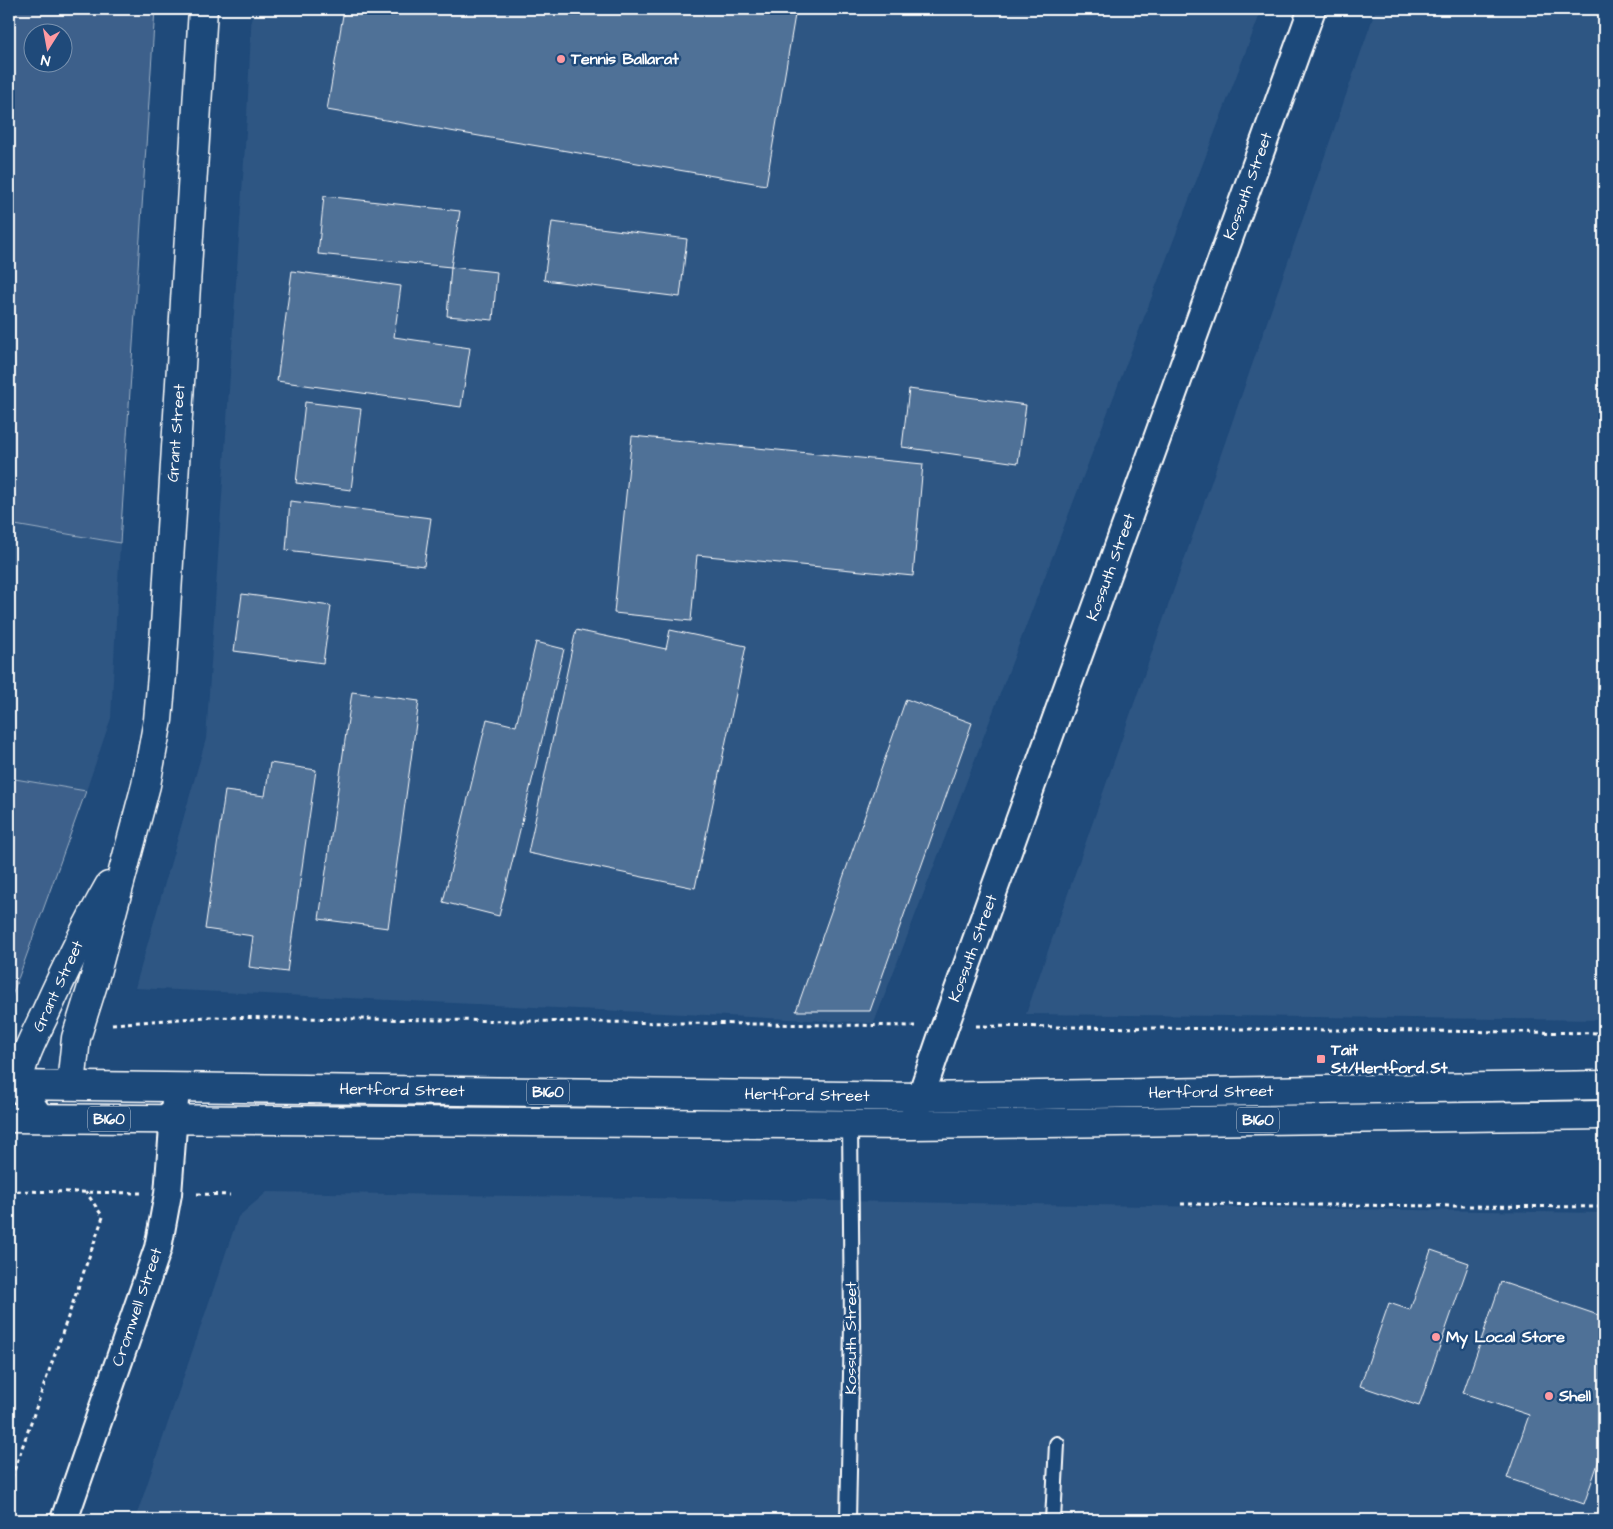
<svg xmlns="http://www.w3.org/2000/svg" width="1613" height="1529" viewBox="0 0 1613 1529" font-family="'Architects Daughter',sans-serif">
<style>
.built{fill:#2e5683}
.green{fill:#3c618b;stroke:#9eb0c5;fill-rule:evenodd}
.building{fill:#507197;stroke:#fff}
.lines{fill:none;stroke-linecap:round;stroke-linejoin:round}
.service-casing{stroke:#fff;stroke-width:18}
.minor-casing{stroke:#fff;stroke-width:30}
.tertiary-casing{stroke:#fff;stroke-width:31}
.primary-casing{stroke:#fff;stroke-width:31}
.path{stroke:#fff;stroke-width:3;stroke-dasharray:4 4;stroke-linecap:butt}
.service{stroke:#1f4a7a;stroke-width:14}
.minor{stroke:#1f4a7a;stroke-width:26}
.tertiary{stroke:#1f4a7a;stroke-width:28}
.primary{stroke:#1f4a7a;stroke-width:28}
.poi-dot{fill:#ff9aa2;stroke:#1f4a7a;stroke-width:2}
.labels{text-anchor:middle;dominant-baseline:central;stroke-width:5;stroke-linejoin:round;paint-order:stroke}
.shield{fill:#1f4a7a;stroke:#bcc9d7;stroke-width:1}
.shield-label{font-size:15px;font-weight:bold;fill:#fff}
.poi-label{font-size:16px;font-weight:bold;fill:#fff;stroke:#1f4a7a;text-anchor:start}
.street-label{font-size:16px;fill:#fff;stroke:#1f4a7a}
</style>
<rect width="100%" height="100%" fill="#1f4a7a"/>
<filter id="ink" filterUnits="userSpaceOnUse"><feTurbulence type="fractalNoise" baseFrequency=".02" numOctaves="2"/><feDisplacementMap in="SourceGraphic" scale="10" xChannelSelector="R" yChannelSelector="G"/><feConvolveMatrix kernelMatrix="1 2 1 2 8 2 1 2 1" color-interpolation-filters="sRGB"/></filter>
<g filter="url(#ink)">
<g class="built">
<path d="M252 9H1262L874 1023 135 988 206 739 247 116Z"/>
<path d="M1376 9H1604V1020L1026 1014Z"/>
<path d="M9 524 120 543 111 718 86 791 9 778Z"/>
<path d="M267 1192 1604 1213V1520H135L238 1217Z"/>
</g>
<g class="green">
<path d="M9 9H155L120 543 9 524ZM32 32H62V62H32Z"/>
<path d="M9 778 86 791 9 1004Z"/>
</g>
<g class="building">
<path d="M344 9H796L766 185 327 110Z"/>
<path d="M324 196 460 211 451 267 318 254Z"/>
<path d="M552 222 687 239 680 297 544 280Z"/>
<path d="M451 267 497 272 493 320 447 316Z"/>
<path d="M292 271 401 286 394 337 470 348 461 407 277 381Z"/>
<path d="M909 389 1026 405 1018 463 902 447Z"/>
<path d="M305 402 361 409 351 490 296 483Z"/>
<path d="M632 436 923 464 913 576 697 555 691 621 614 613Z"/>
<path d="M290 501 431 518 424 566 286 550Z"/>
<path d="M242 594 331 606 323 663 234 651Z"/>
<path d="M576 630 666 649 670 630 746 646 695 888 528 853Z"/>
<path d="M536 642 564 649 499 916 443 902 487 719 516 726Z"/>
<path d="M352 692 419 701 388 928 319 919Z"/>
<path d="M906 699 972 723 870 1011H796Z"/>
<path d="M270 763 316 770 287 972 249 967 253 936 205 929 225 791 265 796Z"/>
<path d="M1431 1250 1469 1263 1419 1406 1360 1386 1389 1303 1410 1310Z"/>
<path d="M1501 1282 1604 1317V1334L1602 1342 1604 1343V1446L1584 1504 1507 1478 1529 1415 1463 1393Z"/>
</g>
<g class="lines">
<g class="service-casing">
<g id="service">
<path d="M848 1520 852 1325 850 1125"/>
<path d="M1053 1520 1057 1444"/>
</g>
</g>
<g class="minor-casing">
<g id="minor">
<path d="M18 1085 41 1118"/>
<path d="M914 1116 945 1026 1312 9"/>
<path d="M64 1520 158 1248 168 1194 176 1087"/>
</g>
</g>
<g class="tertiary-casing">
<g id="tertiary">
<path d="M18 1085C22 1059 34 1037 45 1014 65 970 85 928 109 886"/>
<path d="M71 1085 76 1038 93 984 146 785 158 720 162 675 203 9"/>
</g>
</g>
<g class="primary-casing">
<g id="primary">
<path d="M9 1085 921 1097 1604 1085"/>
<path d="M9 1118 912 1125 1604 1115"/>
</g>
</g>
<g class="path">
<path d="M112 1024 208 1017 915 1026"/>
<path d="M976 1026 1604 1033"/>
<path d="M9 1191 141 1193"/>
<path d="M197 1194 230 1195"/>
<path d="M1181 1204 1604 1207"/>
<path d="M9 1485 103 1217 86 1192"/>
</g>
<use href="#service" class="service"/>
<use href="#minor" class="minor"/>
<use href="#tertiary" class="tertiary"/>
<use href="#primary" class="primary"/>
</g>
</g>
<g class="poi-dot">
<circle cx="561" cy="59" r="5"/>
<rect x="1316" y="1054" width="10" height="10" rx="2.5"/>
<circle cx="1436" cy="1337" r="5"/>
<circle cx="1549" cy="1396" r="5"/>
</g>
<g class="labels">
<g class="shield">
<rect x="527" y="1079.5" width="42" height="25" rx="4"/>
<rect x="88" y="1106.5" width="42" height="25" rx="4"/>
<rect x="1237" y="1107.5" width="42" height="25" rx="4"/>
</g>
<g class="shield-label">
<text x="548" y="1092">B160</text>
<text x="109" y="1119">B160</text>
<text x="1258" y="1120">B160</text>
</g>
<g class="poi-label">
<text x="571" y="59">Tennis Ballarat</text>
<text x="1331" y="1050">Tait<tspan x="1331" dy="18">St/Hertford St</tspan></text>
<text x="1446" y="1337">My Local Store</text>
<text x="1559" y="1396">Shell</text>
</g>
<g class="street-label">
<text transform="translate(1248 186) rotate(-70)">Kossuth Street</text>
<text transform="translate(176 433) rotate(-86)">Grant Street</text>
<text transform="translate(1111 567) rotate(-70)">Kossuth Street</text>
<text transform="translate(973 948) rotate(-70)">Kossuth Street</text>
<text transform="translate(58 986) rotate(-65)">Grant Street</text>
<text transform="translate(402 1090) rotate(1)">Hertford Street</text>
<text transform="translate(1211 1092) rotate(-1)">Hertford Street</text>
<text transform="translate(807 1095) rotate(1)">Hertford Street</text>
<text transform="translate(137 1307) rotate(-71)">Cromwell Street</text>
<text transform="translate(851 1338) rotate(-90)">Kossuth Street</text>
</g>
</g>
<rect width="1613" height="1529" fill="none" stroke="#1f4a7a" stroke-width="30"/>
<rect x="15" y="15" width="1583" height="1499" fill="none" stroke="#fff" stroke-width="2" filter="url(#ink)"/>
<g transform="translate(48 48) rotate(191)"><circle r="24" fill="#1f4a7a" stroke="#7992af"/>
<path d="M0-4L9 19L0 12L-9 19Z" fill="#ff9aa2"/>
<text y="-8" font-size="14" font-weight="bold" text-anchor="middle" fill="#ffffff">N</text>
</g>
</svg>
